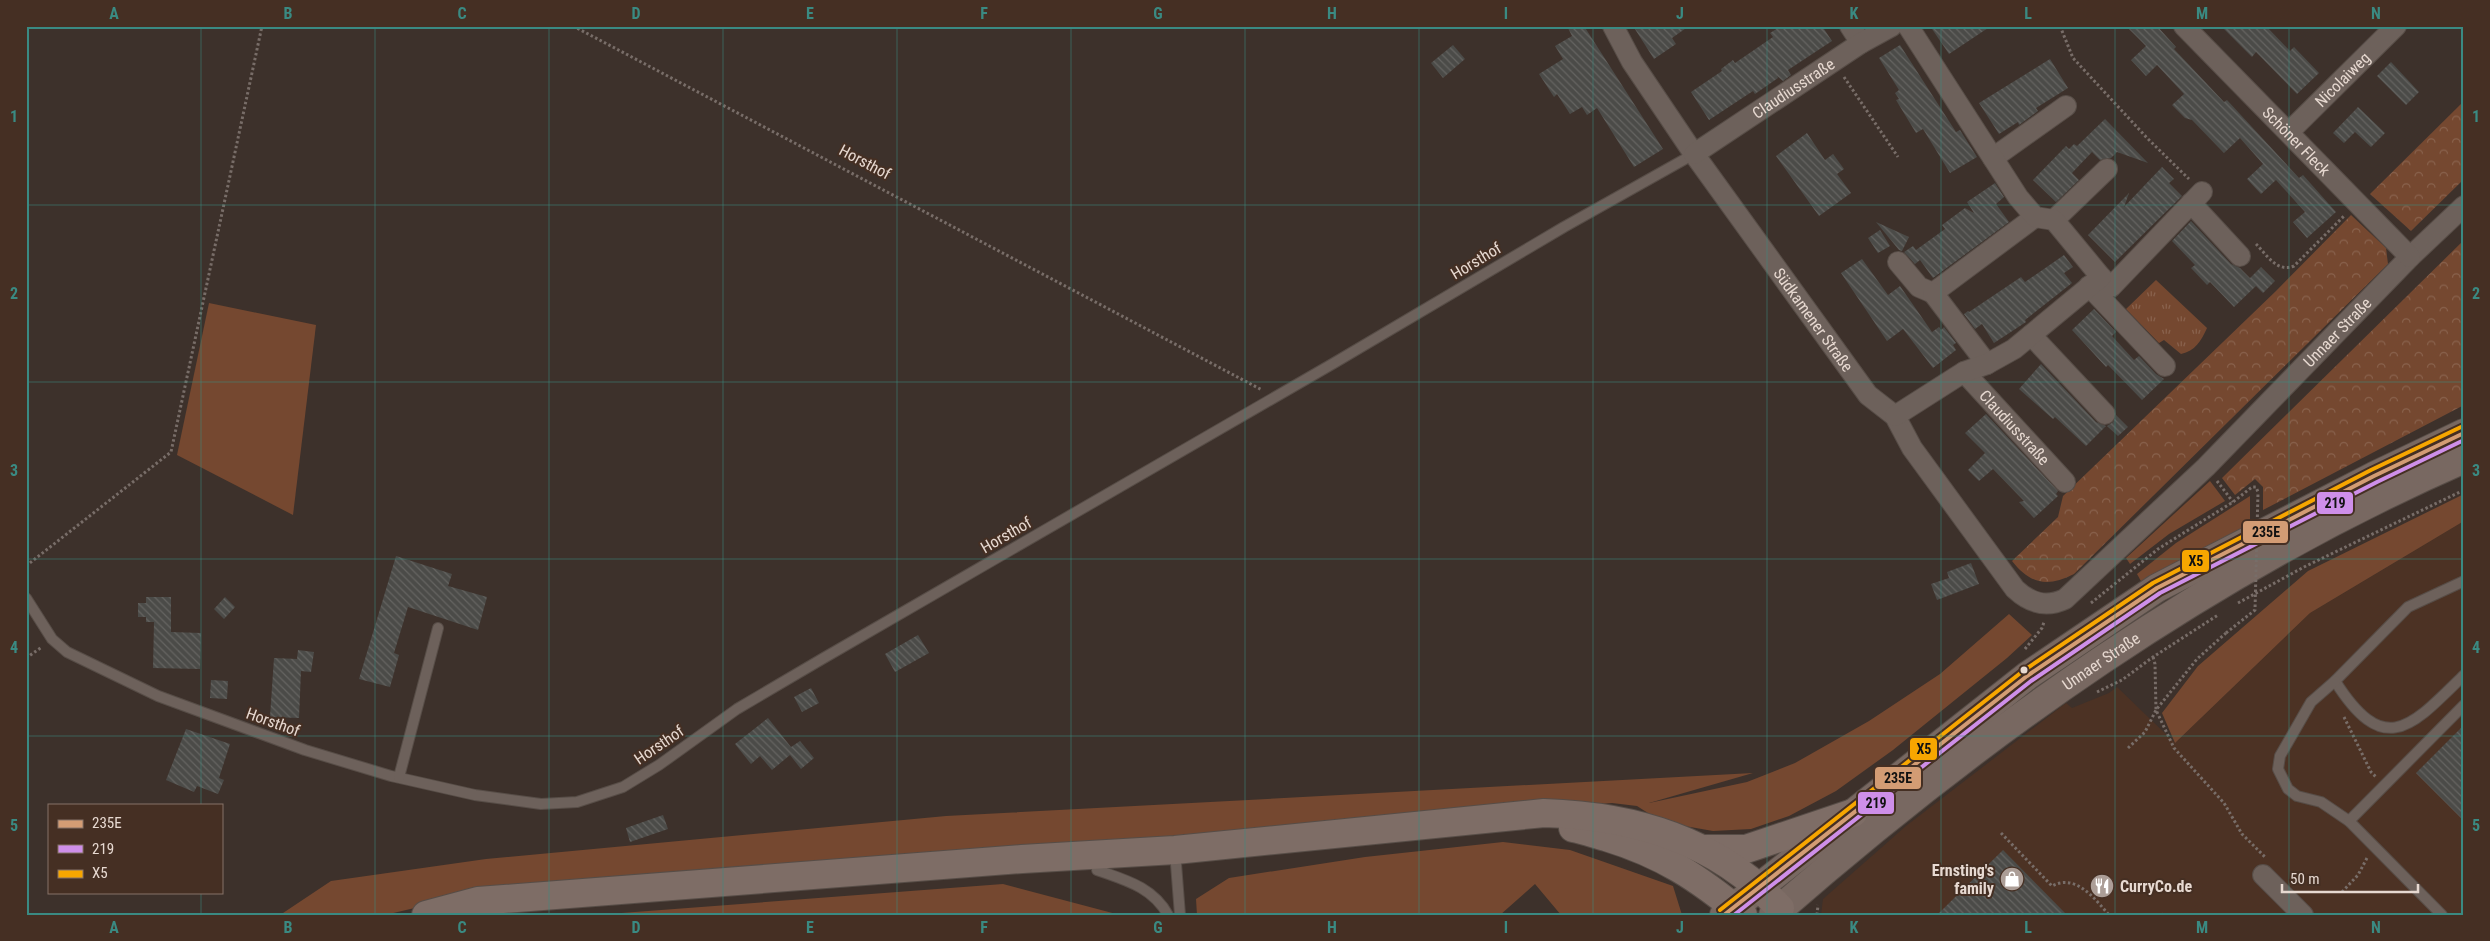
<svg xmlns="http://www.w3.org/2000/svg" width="2490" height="941" viewBox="0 0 2490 941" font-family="'Roboto Condensed',sans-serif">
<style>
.built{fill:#4c3224}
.green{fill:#754830}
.forest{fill:url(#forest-crowns)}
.park{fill:url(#park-tufts)}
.building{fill:url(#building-back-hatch)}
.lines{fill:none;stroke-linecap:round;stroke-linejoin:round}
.service-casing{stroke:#574d47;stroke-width:12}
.minor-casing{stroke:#574d47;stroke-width:22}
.primary-casing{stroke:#574d47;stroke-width:30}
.motorway-casing{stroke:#574d47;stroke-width:30}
.path{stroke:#786d68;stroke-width:3;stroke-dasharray:2.5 2.5;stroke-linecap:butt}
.service{stroke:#6d615b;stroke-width:10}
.minor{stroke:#6d615b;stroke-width:20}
.primary{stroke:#786861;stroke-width:28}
.motorway{stroke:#7e6d66;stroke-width:28}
.path-bridge{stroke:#786d68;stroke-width:3;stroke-dasharray:2.5 2.5;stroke-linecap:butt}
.bus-1-casing{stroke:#452f23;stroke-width:8}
.bus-2-casing{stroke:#452f23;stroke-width:8}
.bus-3-casing{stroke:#452f23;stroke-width:8}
.bus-1{stroke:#d39c74;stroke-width:4}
.bus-2{stroke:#ce8fe9;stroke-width:4}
.bus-3{stroke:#f7a600;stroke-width:4}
.grid{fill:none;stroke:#3a8a82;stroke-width:1;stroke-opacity:0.55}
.bus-dot{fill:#e7d9d1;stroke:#452f23;stroke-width:2}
.labels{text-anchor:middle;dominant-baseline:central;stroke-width:4;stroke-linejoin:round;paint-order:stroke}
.street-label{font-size:16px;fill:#e7d9d1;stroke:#452f23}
.poi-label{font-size:16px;font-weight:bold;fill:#e7d9d1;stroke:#452f23;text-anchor:end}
.line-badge{stroke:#452f23;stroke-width:2}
.pale-badge-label{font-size:14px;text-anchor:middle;font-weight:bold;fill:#111}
.neatline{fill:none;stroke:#3a8a82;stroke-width:2}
.grid-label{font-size:16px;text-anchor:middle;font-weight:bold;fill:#3a8a82}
</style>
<defs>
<pattern id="forest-crowns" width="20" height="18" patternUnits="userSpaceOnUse" patternTransform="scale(1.25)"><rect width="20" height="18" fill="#754830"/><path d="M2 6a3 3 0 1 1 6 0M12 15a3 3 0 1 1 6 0" fill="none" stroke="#89624d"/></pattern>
<pattern id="park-tufts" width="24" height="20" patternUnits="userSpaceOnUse" patternTransform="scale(1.25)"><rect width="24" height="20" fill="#754830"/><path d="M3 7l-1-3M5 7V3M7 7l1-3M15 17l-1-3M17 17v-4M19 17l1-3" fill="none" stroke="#89624d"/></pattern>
<pattern id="building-back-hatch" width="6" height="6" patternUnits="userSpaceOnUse" patternTransform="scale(1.25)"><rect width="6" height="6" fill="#4b4b48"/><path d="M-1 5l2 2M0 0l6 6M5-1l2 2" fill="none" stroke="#656461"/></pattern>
</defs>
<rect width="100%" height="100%" fill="#3d312b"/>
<path class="built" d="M2464 521V915H1821L1823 899 1906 826 2066 703 2072 708 2109 693 2117 687 2175 743 2310 613Z"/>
<g class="green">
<path d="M209 303 316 325 293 515 177 455Z"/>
<path d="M2210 481 2225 501 2169 534 2130 564 2126 558Z"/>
<path d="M2464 494V521L2310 613 2175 743 2162 713 2198 666 2308 571Z"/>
<path d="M2250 496V524L2142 583 2137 574 2176 543Z"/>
<path d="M2009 614 2032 635 2007 658 1893 750 1836 791 1789 816 1751 829 1713 831 1662 822 1637 806 1612 803 482 892 385 915H280L331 881 486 859 946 816 1753 773 1649 803 1747 782 1795 763 1869 721 1940 674Z"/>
<path d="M1503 842 1570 850 1673 886 1682 915H1561L1535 884 1500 915H1197L1196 899 1229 878 1365 857Z"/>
<path d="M1003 884 1120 915H595Z"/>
</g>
<g class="forest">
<path d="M2464 101V179L2411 231 2370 194Z"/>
<path d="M2351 215 2386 248 2388 264 2074 574C2048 587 2031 585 2012 561L2058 517 2063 496 2276 291Z"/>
<path d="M2464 240V405L2263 510V487L2255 479 2235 495 2222 478Z"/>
</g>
<path class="park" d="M2156 280 2207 328C2201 341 2195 351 2181 354L2164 340 2159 343 2126 309Z"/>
<g class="building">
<path d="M1567 26H1584L1663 149 1634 167 1597 108 1587 115 1582 107 1570 114 1557 94 1554 97 1539 74 1563 59 1555 46 1572 36Z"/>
<path d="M1633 26H1689L1672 38 1676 44 1654 59Z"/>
<path d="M1781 26H1822L1832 41 1788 70 1791 75 1783 81 1777 76 1778 78 1755 94 1753 91 1709 120 1691 92 1722 71 1721 69 1733 60 1735 63 1773 37 1770 33Z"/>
<path d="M1930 26H1991L1949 54Z"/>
<path d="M2126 26H2157L2176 47 2174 49 2224 102 2227 100 2299 178 2303 175 2336 212 2307 238 2293 222 2305 212 2276 180 2261 194 2247 179 2263 164 2240 138 2224 153 2192 120 2185 118 2172 105 2184 94 2157 65 2146 76 2131 60 2146 46Z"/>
<path d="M2221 26H2266L2290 51 2294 47 2319 73 2297 94 2256 52 2252 57Z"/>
<path d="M1453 45 1465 59 1443 78 1431 63Z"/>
<path d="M1900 45 1956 132 1960 130 1977 157 1950 173 1923 129 1916 133 1896 100 1899 99 1895 93 1899 90 1879 58Z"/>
<path d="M2050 59 2068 88 2036 108 2038 111 2019 125 2018 122 1999 134 1979 103Z"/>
<path d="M2391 62 2419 92 2406 105 2377 76Z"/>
<path d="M2358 107 2385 133 2371 147 2355 132 2344 143 2333 133Z"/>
<path d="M2105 119 2148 163 2117 152 2111 158 2100 160 2092 152 2072 173 2079 180 2056 202 2033 180 2066 146 2069 149 2074 144 2077 146Z"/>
<path d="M1807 133 1825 160 1833 154 1844 169 1837 174 1851 193 1819 216 1776 156Z"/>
<path d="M2162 167 2174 179 2169 183 2182 196 2115 262 2088 235 2129 193 2124 207Z"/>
<path d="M1995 183 2004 197 1996 204 2009 222 1933 278 1920 260 1915 264 1904 252 1913 246 1916 250 1945 229 1942 225 1965 208 1974 213 1967 202Z"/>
<path d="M2191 221 2231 264 2240 268 2250 278 2261 267 2275 281 2263 293 2256 286 2234 307 2210 282 2207 285 2191 268 2195 265 2172 241Z"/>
<path d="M1876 222 1909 237 1902 251 1899 250Z"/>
<path d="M1880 230 1890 246 1878 253 1868 238Z"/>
<path d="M2064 255 2073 267 2064 273 2072 283 2025 320 2026 322 1994 343 1982 324 1975 329 1964 314 1968 311 1969 312 2021 277 2025 282Z"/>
<path d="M1862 259 1888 295 1900 286 1932 332 1939 327 1941 330 1944 327 1956 343 1953 345 1956 350 1933 368 1903 329 1887 341 1841 273Z"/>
<path d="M2094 309 2116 332 2112 336 2134 360 2139 356 2156 374 2164 379 2142 400 2108 365 2106 367 2072 330Z"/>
<path d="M2041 364 2096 422 2106 426 2086 446 2055 417 2053 419 2019 389Z"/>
<path d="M1986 414 2058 491 2056 494 2058 496 2034 518 2019 502 2024 501 1993 469 1979 481 1968 470 1985 453 1965 433Z"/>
<path d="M2116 415 2128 427 2118 436 2107 426 2113 422Z"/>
<path d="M396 556 452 574 448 586 487 597 478 630 408 607 394 653 399 655 390 687 359 679Z"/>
<path d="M1971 563 1979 584 1937 600 1931 584 1949 578 1947 572Z"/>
<path d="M146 597H171V632L201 633 200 669 153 668 154 622H146V617H138V603H146Z"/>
<path d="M225 597 235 607 224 619 214 609Z"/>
<path d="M918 635 929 653 895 672 885 654Z"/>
<path d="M298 650 314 652 311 672 301 671 299 718 270 717 274 658 297 659Z"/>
<path d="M211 680 228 681 227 699 210 698Z"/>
<path d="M811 688 819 703 802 712 794 697Z"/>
<path d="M768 718 791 747 800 741 814 758 801 769 790 755 772 770 760 756 751 764 735 744Z"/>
<path d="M2464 725V821L2416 773Z"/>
<path d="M186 729 230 744 219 778 224 780 218 794 197 786 194 792 166 780Z"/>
<path d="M663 815 668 829 630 842 626 828Z"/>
<path d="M2003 850 2067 915H1937Z"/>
</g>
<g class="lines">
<g class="service-casing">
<g id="service">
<path d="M2464 581 2408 607 2335 681C2385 760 2412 726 2464 675"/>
<path d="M26 598 52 639 67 652 158 696 305 750 391 776 475 795 541 804 577 802 623 787 659 765 737 709 822 659 1334 363 1564 227 1694 154"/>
<path d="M2335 681 2311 702 2280 756 2278 769 2288 789 2297 796 2321 802 2349 821"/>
<path d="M399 777 438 628"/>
<path d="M1175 851 1180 915"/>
<path d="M1097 870C1125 880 1153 887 1168 915"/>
<path d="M2442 915 2349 821 2464 705"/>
</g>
</g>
<g class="minor-casing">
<g id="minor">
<path id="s1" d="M1613 26 1632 62 1694 154 1868 395 1895 416 1912 448 2015 589C2030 603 2046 608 2065 599L2206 467 2410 257 2464 206"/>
<path d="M1850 26 1861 43"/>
<path id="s2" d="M2184 26 2410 257"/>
<path id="s3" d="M2289 132 2396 26"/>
<path id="s4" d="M1694 154 1861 43 1892 26"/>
<path d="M1993 158 2066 106"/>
<path d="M2191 203 2240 256"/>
<path d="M2054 220 2107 169"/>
<path d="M1898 262 1919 287 1933 293 2035 217"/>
<path d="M2101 277 2111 287 2202 192"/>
<path d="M2089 286 2165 366"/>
<path d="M1933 293 1987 364"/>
<path d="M2031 335 2105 414"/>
<path id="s5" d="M1964 372 2065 482"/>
<path d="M1895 416 1964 372 1987 364 2014 349 2101 277 2054 220 2035 217 2018 197 1908 26"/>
<path d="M2263 875 2303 915"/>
</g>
</g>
<g class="primary-casing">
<g id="primary">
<path d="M1724 915 2027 676 2157 588 2374 476 2464 433"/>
<path id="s6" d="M1773 915C1981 733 2210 570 2464 459"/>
</g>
</g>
<g class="motorway-casing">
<g id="motorway">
<path d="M1573 828C1584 830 1595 834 1606 837 1662 854 1699 878 1743 915"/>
<path d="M1702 849H1746L1853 813"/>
<path d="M426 915 478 901 1022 859 1175 850 1544 813C1635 816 1716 840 1780 908"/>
</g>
</g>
<g class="path">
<path d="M573 26 1262 390"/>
<path d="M2060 26 2073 58 2148 139 2189 179"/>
<path d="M1844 77 1898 157"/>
<path d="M2256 244C2267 255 2277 273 2294 266L2344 216"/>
<path d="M2217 481 2233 502"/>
<path d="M26 566 171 452 262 26"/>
<path d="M2091 603 2158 549 2233 502 2252 487H2256L2258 492"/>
<path d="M2238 603 2304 567 2464 490"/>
<path d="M2025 649 2042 628 2044 622"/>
<path d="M2153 657 2155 664 2156 710 2174 748 2224 803 2242 834 2266 858"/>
<path d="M26 658 42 647"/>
<path d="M2097 692 2122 680 2153 657 2218 615"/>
<path d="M2344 717 2371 772 2376 777"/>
<path d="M2128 748 2145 732 2156 710 2197 659 2226 633"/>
<path d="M2001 833 2052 886C2076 873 2095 899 2109 915"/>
<path d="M2342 892 2358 875 2367 858"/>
<path d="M2162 914 2164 915"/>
<path d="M1817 915 1818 905"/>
</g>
<use href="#service" class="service"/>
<use href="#minor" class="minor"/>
<use href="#primary" class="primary"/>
<use href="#motorway" class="motorway"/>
<path class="path-bridge" d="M2226 633 2255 610 2258 492"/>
<g class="bus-1-casing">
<path id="bus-1" d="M1724 915 2027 676 2157 588 2374 476 2464 433"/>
</g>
<g class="bus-2-casing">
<path id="bus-2" d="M1734 915 2031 681 2160 593 2377 482 2464 440"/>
</g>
<g class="bus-3-casing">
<path id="bus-3" d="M1720 910 2023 671 2153 583 2371 470 2461 427"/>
</g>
<use href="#bus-1" class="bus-1"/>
<use href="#bus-2" class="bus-2"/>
<use href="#bus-3" class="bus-3"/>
</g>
<path class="grid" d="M201 26V805M375 26V915M549 26V915M723 26V915M897 26V915M1071 26V915M1245 26V915M1419 26V915M1593 26V915M1767 26V915M1941 26V915M2115 26V915M2289 26V915M26 205H2464M26 382H2464M26 559H2464M26 736H2464M201 892V915"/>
<defs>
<g id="shop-disc" transform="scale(1.25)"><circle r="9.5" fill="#ac9e97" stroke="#452f23"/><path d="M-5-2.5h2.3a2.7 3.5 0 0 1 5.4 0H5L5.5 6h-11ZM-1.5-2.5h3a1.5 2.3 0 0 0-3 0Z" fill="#fff"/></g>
<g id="restaurant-disc" transform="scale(1.25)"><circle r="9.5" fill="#ac9e97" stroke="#452f23"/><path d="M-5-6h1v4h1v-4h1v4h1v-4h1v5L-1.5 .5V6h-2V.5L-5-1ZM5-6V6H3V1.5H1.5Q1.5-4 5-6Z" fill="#fff"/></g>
</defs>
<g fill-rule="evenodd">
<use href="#shop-disc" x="2012" y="879"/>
<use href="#restaurant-disc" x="2102" y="886"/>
</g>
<circle class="bus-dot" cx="2024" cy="670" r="4.5"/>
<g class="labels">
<g class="street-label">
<text stroke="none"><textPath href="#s3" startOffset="75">Nicolaiweg</textPath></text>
<text stroke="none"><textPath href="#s4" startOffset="119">Claudiusstraße</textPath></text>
<text stroke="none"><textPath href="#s2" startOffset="161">Schöner Fleck</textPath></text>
<text transform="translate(865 162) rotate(28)">Horsthof</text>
<text transform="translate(1476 261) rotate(-31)">Horsthof</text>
<text stroke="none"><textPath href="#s1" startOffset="356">Südkamener Straße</textPath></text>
<text stroke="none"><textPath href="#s1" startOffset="1130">Unnaer Straße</textPath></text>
<text stroke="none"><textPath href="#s5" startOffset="75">Claudiusstraße</textPath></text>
<text transform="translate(1006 535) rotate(-30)">Horsthof</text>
<text stroke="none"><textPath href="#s6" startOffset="415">Unnaer Straße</textPath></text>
<text transform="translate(273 722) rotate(20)">Horsthof</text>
<text transform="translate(659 745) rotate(-34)">Horsthof</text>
</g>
<g class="poi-label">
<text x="1994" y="870">Ernsting's<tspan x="1994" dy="18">family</tspan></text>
<text x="2120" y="886" text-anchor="start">CurryCo.de</text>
</g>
</g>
<g class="line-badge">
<rect x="2316" y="491" width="38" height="24" rx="5" fill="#ce8fe9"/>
<rect x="2242" y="520" width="47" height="24" rx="5" fill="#d39c74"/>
<rect x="2181" y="549" width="29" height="24" rx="5" fill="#f7a600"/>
<rect x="1909" y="737" width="29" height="24" rx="5" fill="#f7a600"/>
<rect x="1874" y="766" width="48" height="24" rx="5" fill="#d39c74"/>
<rect x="1857" y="791" width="38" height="24" rx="5" fill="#ce8fe9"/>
</g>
<g class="pale-badge-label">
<text x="2335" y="508">219</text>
<text x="2266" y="537">235E</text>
<text x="2196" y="566">X5</text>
<text x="1924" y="754">X5</text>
<text x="1898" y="783">235E</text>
<text x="1876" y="808">219</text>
</g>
<rect width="2490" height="941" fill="none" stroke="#452f23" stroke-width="55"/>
<rect x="48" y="804" width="175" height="90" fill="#452f23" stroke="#867369"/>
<rect x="58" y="820" width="25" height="8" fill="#d39c74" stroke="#867369"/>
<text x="92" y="828" font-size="15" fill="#e7d9d1">235E</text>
<rect x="58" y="845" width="25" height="8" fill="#ce8fe9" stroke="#867369"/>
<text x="92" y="854" font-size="15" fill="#e7d9d1">219</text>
<rect x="58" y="870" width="25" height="8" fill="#f7a600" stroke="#867369"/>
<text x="92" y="878" font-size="15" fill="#e7d9d1">X5</text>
<path d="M2282 884v8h136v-8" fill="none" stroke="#e7d9d1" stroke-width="2.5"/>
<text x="2290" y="884" font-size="15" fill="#e7d9d1" stroke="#452f23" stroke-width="4" paint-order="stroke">50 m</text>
<rect x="28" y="28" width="2434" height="886" class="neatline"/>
<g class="grid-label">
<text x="114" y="19">A</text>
<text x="288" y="19">B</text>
<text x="462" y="19">C</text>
<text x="636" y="19">D</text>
<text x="810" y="19">E</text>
<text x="984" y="19">F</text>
<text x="1158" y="19">G</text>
<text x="1332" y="19">H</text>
<text x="1506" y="19">I</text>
<text x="1680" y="19">J</text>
<text x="1854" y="19">K</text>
<text x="2028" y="19">L</text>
<text x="2202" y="19">M</text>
<text x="2376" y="19">N</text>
<text x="14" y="122">1</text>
<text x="2476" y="122">1</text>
<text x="14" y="299">2</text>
<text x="2476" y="299">2</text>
<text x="14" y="476">3</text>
<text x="2476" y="476">3</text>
<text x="14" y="653">4</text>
<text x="2476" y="653">4</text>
<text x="14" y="831">5</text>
<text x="2476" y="831">5</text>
<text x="114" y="933">A</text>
<text x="288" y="933">B</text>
<text x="462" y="933">C</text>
<text x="636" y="933">D</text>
<text x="810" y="933">E</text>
<text x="984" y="933">F</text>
<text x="1158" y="933">G</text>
<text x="1332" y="933">H</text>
<text x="1506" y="933">I</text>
<text x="1680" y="933">J</text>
<text x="1854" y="933">K</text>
<text x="2028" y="933">L</text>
<text x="2202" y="933">M</text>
<text x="2376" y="933">N</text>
</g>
</svg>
